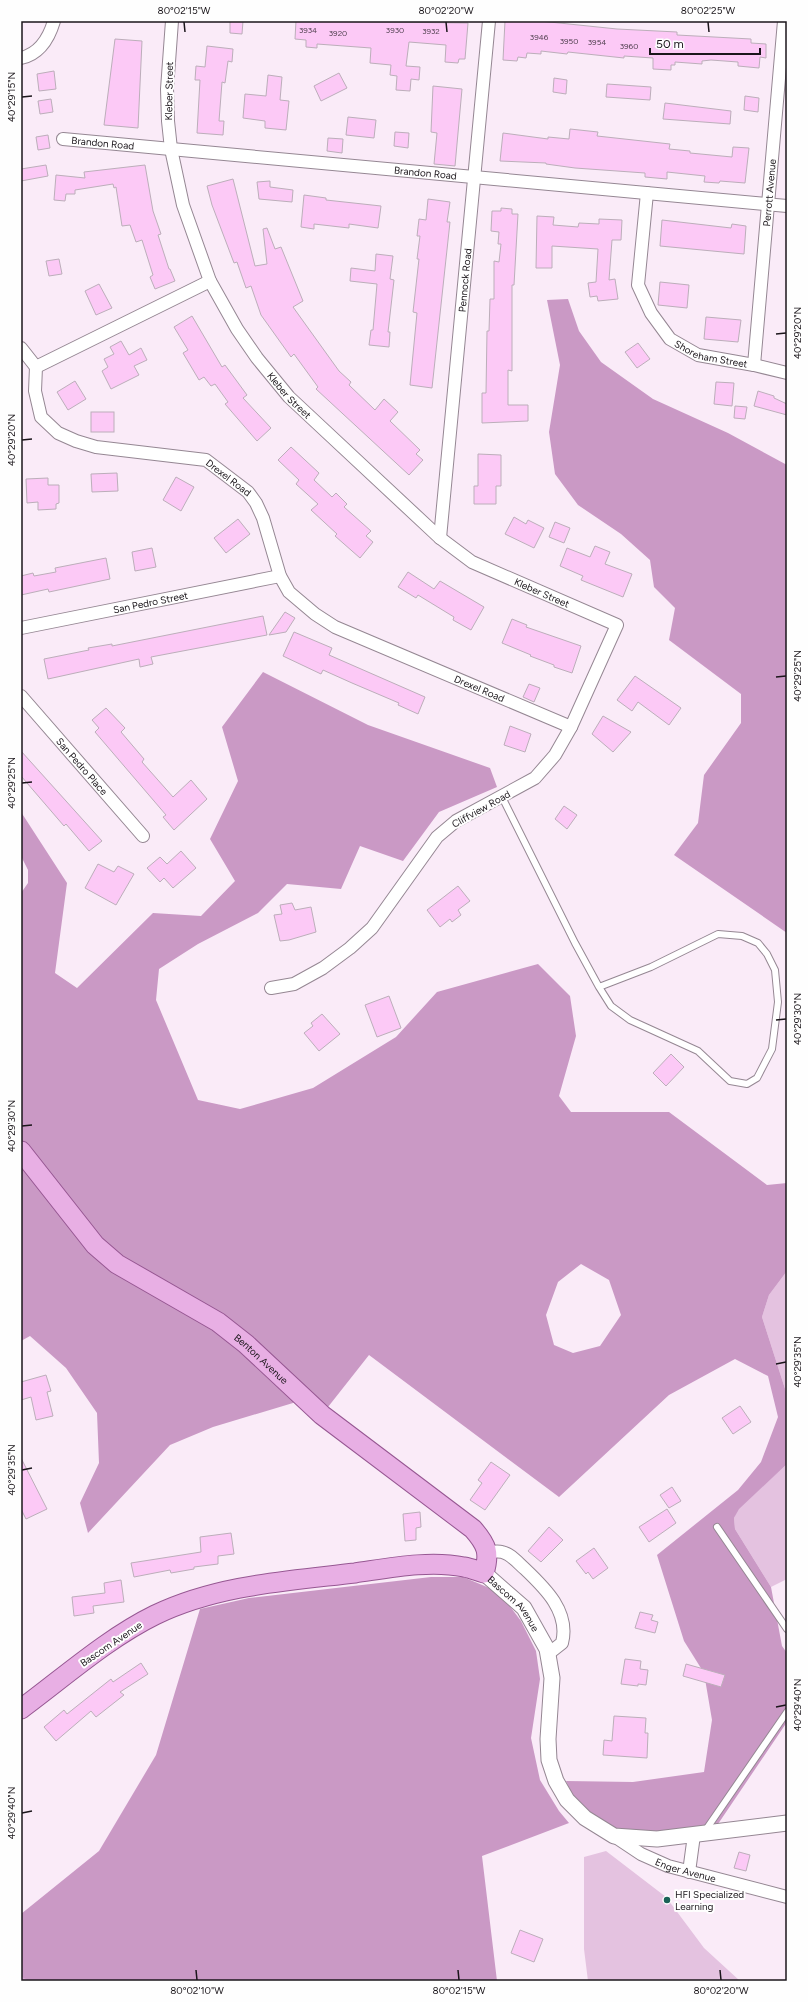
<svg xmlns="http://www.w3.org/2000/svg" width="808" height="2002" viewBox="0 0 808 2002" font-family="Figtree,sans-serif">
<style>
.green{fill:#e4c2e0}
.forest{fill:#ca99c5;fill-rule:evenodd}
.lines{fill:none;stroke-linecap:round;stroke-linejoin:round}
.stream{stroke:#daa9d5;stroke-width:4.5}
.building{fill:#fcc9f6;stroke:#bcaeba}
.service-casing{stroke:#958793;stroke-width:8}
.minor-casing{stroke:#958793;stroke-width:14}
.tertiary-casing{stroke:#958793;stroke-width:17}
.primary-casing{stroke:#965792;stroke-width:21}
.service{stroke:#fff;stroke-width:6}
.minor{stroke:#fff;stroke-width:12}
.tertiary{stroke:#fff;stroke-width:15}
.primary{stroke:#e8afe4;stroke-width:19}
.ticks{fill:none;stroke:#1b161b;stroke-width:1.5}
.poi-dot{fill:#1a6257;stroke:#fefefe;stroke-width:1.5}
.labels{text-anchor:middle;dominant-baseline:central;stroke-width:4;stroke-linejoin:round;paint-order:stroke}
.number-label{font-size:8px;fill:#534352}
.street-label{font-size:10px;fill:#1b161b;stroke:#fefefe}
.poi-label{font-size:10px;fill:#1b161b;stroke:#fefefe;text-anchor:start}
.neatline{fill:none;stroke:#1b161b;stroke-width:1.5}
.ticks-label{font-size:10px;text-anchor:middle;fill:#1b161b}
</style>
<rect width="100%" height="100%" fill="#faebf8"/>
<g class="green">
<path d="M787 1271V1395L762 1317 769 1295Z"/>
<path d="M787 1464V1579L771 1587 735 1529 734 1518 738 1509Z"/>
<path d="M606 1851 666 1897 704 1948 740 1981H588L584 1949V1857Z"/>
</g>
<g class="forest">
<path d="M568 299 579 331 601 362 653 399 728 433 787 465V933L674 855 698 823 704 775 741 723V694L669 640 675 608 654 587 650 560 621 534 578 505 555 474 549 432 560 365 547 300Z"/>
<path d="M263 672 368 725 490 768 497 787 439 812 403 861 360 846 341 889 287 884 258 913 198 944 159 969 156 1000 198 1100 240 1109 313 1088 396 1037 437 992 538 964 570 996 576 1036 559 1096 571 1112H669L767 1185 787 1183V1271L769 1295 762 1317 787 1395V1464L739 1509 734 1518 735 1529 771 1587 782 1646 787 1653V1722L718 1824 656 1833H622L592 1819 574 1798 566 1781 633 1782 704 1772 712 1720 704 1673 684 1641 657 1555 738 1490 761 1462 778 1417 768 1376 735 1359 669 1395 559 1497 369 1355 328 1407 306 1387 293 1403 213 1427 170 1445 88 1533 80 1503 99 1463 97 1413 66 1368 30 1336 21 1341V893L28 883V870L21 856V812L67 883 55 973 77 988 153 913 201 916 235 881 210 839 238 781 222 727ZM581 1264 609 1280 621 1315 600 1346 573 1353 554 1345 546 1315 558 1282Z"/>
<path d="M431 1577H463L499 1592 521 1621 536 1651 540 1679 531 1738 540 1780 559 1811 569 1823 482 1856 497 1981H21V1914L99 1851 156 1755 200 1609 249 1598Z"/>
</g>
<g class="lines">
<path class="stream" d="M21 1979 25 1981"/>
</g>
<g class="building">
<path d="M230 21H243L242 34 230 33Z"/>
<path d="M296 21 468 23 465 59H459L458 63 445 62 446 45 409 42 406 66 420 67 419 80 411 79 410 91 396 90 397 76 390 75 391 65 370 63 371 48 317 44V48L306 47V40L295 39Z"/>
<path d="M505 21H540L617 29 677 32V35L751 39V43L766 44V58L760 57 759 68 738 66V62L711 60 702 61V64L675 62V65H671V70L653 69V58L624 56V58L568 52 567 54 541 51V54L527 53 526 58 518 57 517 61 503 60Z"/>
<path d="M115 39 142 41 138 128 104 125Z"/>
<path d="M207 46 233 49 232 62 228 61 225 83 222 82 219 121H224L223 135 197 133 200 80H195L196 66 205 67Z"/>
<path d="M54 71 56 89 39 91 37 74Z"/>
<path d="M339 73 347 88 321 101 314 86Z"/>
<path d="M268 75 282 77 280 100 289 101 286 130 265 128V121L243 118 245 94 266 96Z"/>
<path d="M554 78 567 80 566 94 553 92Z"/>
<path d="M607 84 651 87 650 100 606 97Z"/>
<path d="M433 86 462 89 455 166 434 164 437 133 431 132Z"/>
<path d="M745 96 759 98 758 112 744 110Z"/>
<path d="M51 99 53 112 40 114 38 101Z"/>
<path d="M665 103 731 111 730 124 663 119Z"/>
<path d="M348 117 376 120 374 138 346 135Z"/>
<path d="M570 129 598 132 597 136 670 144 669 149 690 151V153L732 157 733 147 749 148 745 183 720 181 719 183 704 182 705 176 667 172V179L645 177V173L575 168 546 164V163L500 161 503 133 548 139V137L569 139Z"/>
<path d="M395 132 409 133 408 148 394 146Z"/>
<path d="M48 135 50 148 38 150 36 137Z"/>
<path d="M328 138 343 139 342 153 327 151Z"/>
<path d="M46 165 48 176 21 181V169Z"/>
<path d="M145 165 153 211 161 234 158 235 169 269H170L175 281 155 289 150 277 153 275 142 240 136 242 130 225 122 226 116 187 114 188 113 184 75 190V194H66L65 201 54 200 56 175 85 178 84 172Z"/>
<path d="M233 179 255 266 267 264 263 229 267 228 275 249 281 247 303 301 293 307 339 371 351 382 349 385 375 410 384 399 398 412 390 421 420 450 416 454 423 460 409 475 316 389 318 387 294 354 291 357 261 315 251 286 246 288 237 262 234 263 212 205 207 186Z"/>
<path d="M270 181V187L293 190 292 202 259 199 257 182Z"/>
<path d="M304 195 326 198V200L381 206 378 228 349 224V228L314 224V229L301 227Z"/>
<path d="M428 199 450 202 447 222H450L432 388 410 385 417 313 413 312 419 259H417L420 236H417L419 219 426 220Z"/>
<path d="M501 208 512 209V214H518L514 285H512V371L508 370V405H528V421L482 423V393H486L487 331H489L490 299H494V261L499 262 501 244H498L499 232 491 231 492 211H501Z"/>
<path d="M537 216 554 217 553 225 578 227 579 223 599 224V219L622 220 621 240H612L609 280 615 279 618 299 598 301 597 296 590 297 588 283 596 282 598 249 552 246V268H536Z"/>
<path d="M662 220 731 228 732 224 746 226 744 254 660 246Z"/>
<path d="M376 254 393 256 390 279 394 280 388 332H390L389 347 369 345 371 330H373L377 284 350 281 351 268 375 271Z"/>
<path d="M59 259 62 274 49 276 46 261Z"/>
<path d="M660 282 689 285 687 308 658 305Z"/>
<path d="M99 284 112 308 96 315 85 291Z"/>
<path d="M192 316 222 367 225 365 247 395 243 398 271 428 257 441 225 404 228 402 215 384 211 386 204 377 199 380 183 353 188 350 174 327Z"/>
<path d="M706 317 741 320 738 342 704 339Z"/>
<path d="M121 341 129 355 141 348 147 360 134 366 139 375 111 389 102 371 108 367 104 359 114 354 110 347Z"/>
<path d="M638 343 650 359 637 368 625 352Z"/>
<path d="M75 381 86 399 68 410 57 392Z"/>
<path d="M716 382 734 383 732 406 714 404Z"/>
<path d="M758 391 774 396V398L787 404V415L754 406Z"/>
<path d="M735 406 747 407 745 419 734 418Z"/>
<rect x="91" y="412" width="23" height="20"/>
<path d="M291 447 319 473 314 480 332 497 336 493 347 504 344 507 371 531 366 536 373 542 360 558 335 536 337 534 311 510 318 504 296 484 299 480 278 460Z"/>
<path d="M478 454 501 455V486H496V504H474V486H478Z"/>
<path d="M117 473 118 491 92 492 91 474Z"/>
<path d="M176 477 194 487 181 511 163 500Z"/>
<path d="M48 478V485H59V503L56 504V509L38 510V502L27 503 26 479Z"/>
<path d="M514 517 526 524 528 520 544 528 534 548 505 534Z"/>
<path d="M238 519 250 534 226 553 214 538Z"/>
<path d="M555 522 570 528 564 543 549 537Z"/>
<path d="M595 546 610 552 605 564 632 574 623 597 581 580 583 576 560 566 567 548 590 557Z"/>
<path d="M152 548 156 567 135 571 132 552Z"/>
<path d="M106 558 110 579 49 592 48 589 21 595V576L33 573 34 576 56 572 55 568Z"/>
<path d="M408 572 434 589 440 581 484 607 471 630 453 620 454 617 418 595 416 598 398 587Z"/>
<path d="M285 612 295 618 286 632 269 635Z"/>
<path d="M263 616 267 635 151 657 153 664 140 667 139 659 48 679 44 659 89 650 88 648 112 644V646Z"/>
<path d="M512 619 527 625 526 627 581 646 572 673 554 667V665L530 656 531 655 502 643Z"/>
<path d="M294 632 332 648 329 655 425 697 418 714 398 705 399 703 352 683 323 670 321 674 283 656Z"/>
<path d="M635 676 681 708 669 725 638 702 632 711 617 700Z"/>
<path d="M529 684 540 688 534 702 523 697Z"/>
<path d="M106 708 125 728 121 732 144 759 142 762 173 797 191 780 207 799 174 830 163 817 166 815 95 732 99 728 92 720Z"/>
<path d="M603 716 631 732 613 752 592 734Z"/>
<path d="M510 726 531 734 525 752 504 745Z"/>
<path d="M21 751 102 841 89 851 66 824 64 826 21 776Z"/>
<path d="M564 806 577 815 567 829 555 819Z"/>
<path d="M181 851 196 868 173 888 164 878 160 882 147 868 160 857 167 864Z"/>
<path d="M98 864 114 872 118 866 134 874 116 905 85 888Z"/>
<path d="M458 886 470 901 458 910 461 915 452 922 450 919 440 927 427 910Z"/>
<path d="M292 903 295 910 311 907 316 932 289 940 280 941 274 915 282 914 280 905Z"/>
<path d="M389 996 401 1028 377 1037 365 1005Z"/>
<path d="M322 1014 340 1034 319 1051 304 1033 313 1026 311 1023Z"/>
<path d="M671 1054 684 1067 666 1086 653 1073Z"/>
<path d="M46 1375 51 1391 47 1392 53 1416 36 1420 31 1397 21 1400V1382Z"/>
<path d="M740 1406 751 1422 733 1434 722 1418Z"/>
<path d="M21 1458 47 1509 26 1519 21 1509Z"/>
<path d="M491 1462 510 1475 485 1510 470 1500 482 1483 478 1480Z"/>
<path d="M672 1487 681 1501 669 1508 660 1495Z"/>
<path d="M667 1509 676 1523 649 1542 639 1527Z"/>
<path d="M420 1512 421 1527 416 1528V1540L405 1541 403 1514Z"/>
<path d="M549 1527 563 1540 541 1562 528 1551Z"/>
<path d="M231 1533 234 1554 218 1556V1564L194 1567V1569L171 1573 170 1570 134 1577 131 1563 201 1552 200 1537Z"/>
<path d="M594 1548 608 1568 593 1579 588 1572 586 1574 576 1561Z"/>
<path d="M121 1580 124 1602 93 1606 94 1613 74 1616 72 1597 105 1593 104 1583Z"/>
<path d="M640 1612 653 1615 651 1620 658 1622 655 1633 635 1628Z"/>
<path d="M625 1659 641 1661 640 1669 648 1670 646 1685 638 1684V1686L621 1684Z"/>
<path d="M141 1663 148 1674 120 1692 124 1695 96 1717 91 1711 56 1741 44 1727 64 1710 67 1714 111 1679 113 1682Z"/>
<path d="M686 1664 725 1675 721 1687 683 1676Z"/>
<path d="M614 1716 646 1718 645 1733H648L647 1758 603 1755 604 1740 612 1741Z"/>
<path d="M739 1852 750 1855 746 1871 734 1868Z"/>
<path d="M520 1930 543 1939 534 1962 511 1953Z"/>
</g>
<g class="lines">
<g class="service-casing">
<g id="service">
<path d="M502 797 575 943 599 987 611 1006 630 1020 698 1051 730 1081 747 1084 757 1078 772 1049 778 1002 775 970 767 954 758 943 742 936 718 934 651 967 599 987"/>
<path d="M717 1527 787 1629"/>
<path d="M705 1831 787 1712"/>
</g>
</g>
<g class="minor-casing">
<g id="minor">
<path id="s1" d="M172 21 167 89 168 121 171 149 183 205 210 281 237 329 257 358 289 397 440 538 472 562 617 625 571 727 555 755 535 778 456 821 437 837 372 928 350 948 323 968 294 984 271 988"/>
<path d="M21 58C39 54 49 38 54 21"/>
<path id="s2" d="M63 139 787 206"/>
<path id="s3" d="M647 193 638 285 651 313 670 339 698 355 754 365 787 373"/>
<path id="s4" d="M210 281 36 367 35 391 41 417 58 433 76 441 96 447 206 460 248 492 256 503 263 518 280 576 289 592 315 614 335 627 571 727"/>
<path d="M21 348 36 367"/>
<path id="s5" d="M754 365 784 21"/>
<path id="s6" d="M440 538 489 21"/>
<path id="s7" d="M21 628 280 576"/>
<path id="s8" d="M21 696 143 836"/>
<path d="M487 1552C492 1552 498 1551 502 1552 511 1554 518 1563 525 1569 545 1588 570 1612 562 1643L548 1654"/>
<path id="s9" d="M614 1836 641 1854 668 1866 787 1897"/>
<path d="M689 1872 694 1835"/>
</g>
</g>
<g class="tertiary-casing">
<g id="tertiary">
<path id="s10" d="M484 1573 524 1608 547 1649 552 1678 548 1739 549 1760 556 1781 567 1800 585 1818 614 1836 657 1839 787 1823"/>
</g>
</g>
<g class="primary-casing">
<g id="primary">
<path id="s11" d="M21 1151 95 1245 117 1264 218 1322 246 1344 322 1415 473 1529C487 1545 490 1553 484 1573 477 1571 471 1568 464 1567 429 1560 390 1568 355 1573 287 1581 217 1585 155 1615 108 1638 63 1678 21 1709"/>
</g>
</g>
<use href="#service" class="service"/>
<use href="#minor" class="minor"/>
<use href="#tertiary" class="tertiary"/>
<use href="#primary" class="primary"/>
</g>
<path class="ticks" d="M184 22 185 32M446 22 447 32M708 22 709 32M22 97 32 96M776 334 786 333M22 440 32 439M776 677 786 676M22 783 32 782M776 1020 786 1019M22 1126 32 1125M776 1364 786 1362M22 1470 32 1468M776 1707 786 1705M22 1813 32 1811M196 1970 197 1980M458 1970 459 1980M720 1970 721 1980"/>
<circle class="poi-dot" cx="667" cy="1900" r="4"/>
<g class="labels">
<g class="number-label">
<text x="308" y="30">3934</text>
<text x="395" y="30">3930</text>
<text x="431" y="31">3932</text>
<text x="338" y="33">3920</text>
<text x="539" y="37">3946</text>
<text x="569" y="41">3950</text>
<text x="597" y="42">3954</text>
<text x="629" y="46">3960</text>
</g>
<g class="street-label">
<text transform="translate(169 91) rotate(-89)">Kleber Street</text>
<text stroke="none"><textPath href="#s2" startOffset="40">Brandon Road</textPath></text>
<text stroke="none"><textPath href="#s2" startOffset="364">Brandon Road</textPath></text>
<text stroke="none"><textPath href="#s5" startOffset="173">Perrott Avenue</textPath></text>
<text stroke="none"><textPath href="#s6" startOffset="259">Pennock Road</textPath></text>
<text stroke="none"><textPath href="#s3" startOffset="200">Shoreham Street</textPath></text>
<text stroke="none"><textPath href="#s1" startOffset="406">Kleber Street</textPath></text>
<text stroke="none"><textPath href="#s4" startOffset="448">Drexel Road</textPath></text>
<text stroke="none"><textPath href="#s1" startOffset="730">Kleber Street</textPath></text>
<text stroke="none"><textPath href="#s7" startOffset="132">San Pedro Street</textPath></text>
<text stroke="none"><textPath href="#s4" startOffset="796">Drexel Road</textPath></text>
<text stroke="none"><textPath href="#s8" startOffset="93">San Pedro Place</textPath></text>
<text transform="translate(481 809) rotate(-29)">Cliffview Road</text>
<text stroke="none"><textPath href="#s11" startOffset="322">Benton Avenue</textPath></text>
<text stroke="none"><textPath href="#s10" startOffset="43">Bascom Avenue</textPath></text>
<text transform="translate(111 1644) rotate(-34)">Bascom Avenue</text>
<text stroke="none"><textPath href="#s9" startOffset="80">Enger Avenue</textPath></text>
</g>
<g class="poi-label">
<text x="675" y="1894">HFI Specialized<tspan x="675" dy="12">Learning</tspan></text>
</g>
</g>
<rect width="808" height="2002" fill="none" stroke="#fefefe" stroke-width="44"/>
<path d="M650 48v6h110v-6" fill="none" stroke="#1b161b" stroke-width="2"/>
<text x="656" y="48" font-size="12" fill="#1b161b" stroke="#fefefe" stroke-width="3" paint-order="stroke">50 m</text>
<rect x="22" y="22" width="764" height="1958" class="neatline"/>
<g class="ticks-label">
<text x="184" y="14">80°02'15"W</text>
<text x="446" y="14">80°02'20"W</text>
<text x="708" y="14">80°02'25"W</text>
<text transform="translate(11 97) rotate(-90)" y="4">40°29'15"N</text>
<text transform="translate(797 333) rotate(-90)" y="4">40°29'20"N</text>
<text transform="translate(11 440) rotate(-90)" y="4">40°29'20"N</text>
<text transform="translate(797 676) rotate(-90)" y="4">40°29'25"N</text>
<text transform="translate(11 783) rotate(-90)" y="4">40°29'25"N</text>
<text transform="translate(797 1019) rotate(-90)" y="4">40°29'30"N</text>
<text transform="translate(11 1126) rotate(-90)" y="4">40°29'30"N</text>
<text transform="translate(797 1362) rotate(-90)" y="4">40°29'35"N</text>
<text transform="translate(11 1470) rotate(-90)" y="4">40°29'35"N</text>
<text transform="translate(797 1705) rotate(-90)" y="4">40°29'40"N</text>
<text transform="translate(11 1813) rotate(-90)" y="4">40°29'40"N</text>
<text x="197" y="1994">80°02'10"W</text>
<text x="459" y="1994">80°02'15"W</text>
<text x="721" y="1994">80°02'20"W</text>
</g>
</svg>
